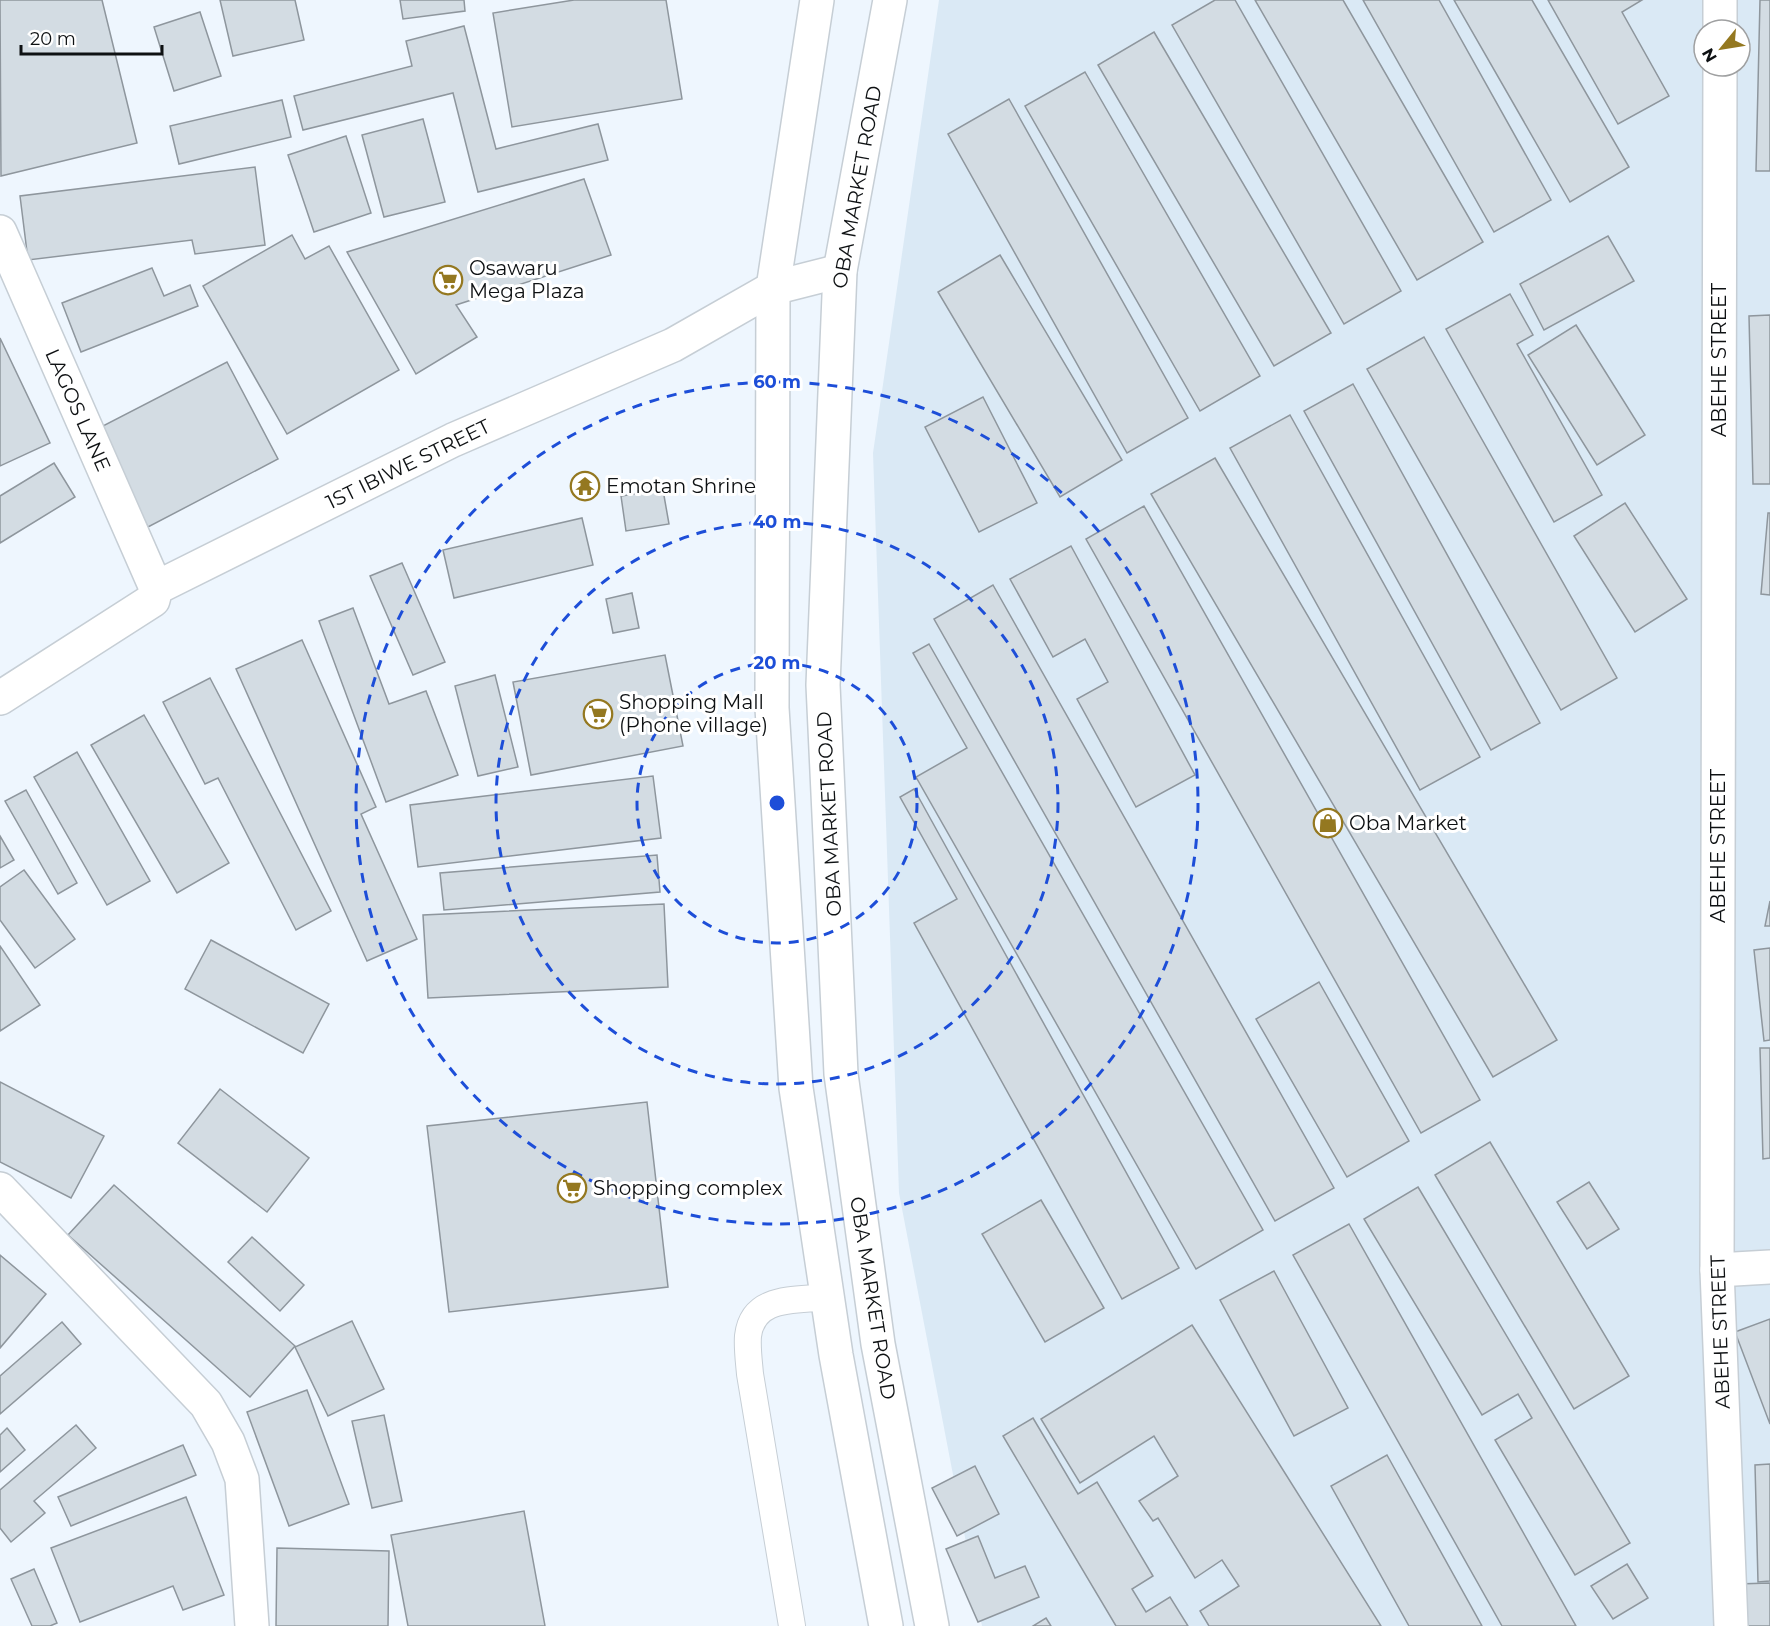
<svg xmlns="http://www.w3.org/2000/svg" width="1770" height="1626" viewBox="0 0 1770 1626" font-family="Montserrat,sans-serif">
<style>
.built{fill:#dae9f5;fill-rule:evenodd}
.building{fill:#d3dce3;stroke:#8e969d;stroke-width:1.5}
.lines{fill:none;stroke-linecap:round;stroke-linejoin:round}
.service-casing{stroke:#c6ced5;stroke-width:28}
.minor-casing{stroke:#c6ced5;stroke-width:36}
.tertiary-casing{stroke:#c6ced5;stroke-width:36}
.primary-casing{stroke:#c6ced5;stroke-width:36}
.service{stroke:#fff;stroke-width:26}
.minor{stroke:#fff;stroke-width:33}
.tertiary{stroke:#fff;stroke-width:33}
.primary{stroke:#fff;stroke-width:33}
.ring{fill:none;stroke:#1d4ed8;stroke-width:3;stroke-dasharray:10 8}
.labels{text-anchor:middle;dominant-baseline:central;stroke-width:6;stroke-linejoin:round;paint-order:stroke}
.street-label{font-size:20px;fill:#0e1113;stroke:#fff}
.poi-label{font-size:20px;fill:#0e1113;stroke:#fff;text-anchor:start}
.centre{fill:#1d4ed8;stroke:#fff;stroke-width:3}
.ring-label{font-size:18px;text-anchor:middle;font-weight:bold;fill:#1d4ed8;stroke:#fff;stroke-width:6;stroke-linejoin:round;paint-order:stroke}
</style>
<rect width="100%" height="100%" fill="#eef6fe"/>
<path class="built" d="M939 0H1770V1626H982L899 1193 873 453ZM1704 30H1740V66H1704Z"/>
<g class="building">
<path d="M0 0H102L137 143 1 176Z"/>
<path d="M220 0H295L304 40 233 56Z"/>
<path d="M400 0H464L465 11 403 19Z"/>
<path d="M574 0H666L682 99 512 127 493 13Z"/>
<path d="M1215 0H1235L1401 291 1344 324 1172 25Z"/>
<path d="M1255 0H1343L1483 242 1417 280Z"/>
<path d="M1363 0H1439L1551 200 1494 232Z"/>
<path d="M1454 0H1532L1629 167 1570 202Z"/>
<path d="M1548 0H1642L1622 12 1669 96 1618 124Z"/>
<path d="M1760 0H1770V171H1756Z"/>
<path d="M200 12 221 76 174 91 154 27Z"/>
<path d="M464 26 496 149 598 124 608 160 478 192 453 93 303 130 294 96 412 66 406 41Z"/>
<path d="M1154 32 1331 333 1274 366 1098 65Z"/>
<path d="M1085 72 1260 376 1200 411 1025 106Z"/>
<path d="M1009 99 1188 418 1127 453 948 134Z"/>
<path d="M282 100 291 137 179 164 170 126Z"/>
<path d="M423 119 445 202 384 217 362 135Z"/>
<path d="M346 136 371 213 314 232 288 155Z"/>
<path d="M255 167 265 245 195 254 192 240 28 260 20 196Z"/>
<path d="M584 179 611 255 456 305 477 337 416 374 347 252Z"/>
<path d="M292 235 305 259 329 246 399 370 287 434 203 286Z"/>
<path d="M1608 236 1634 281 1544 330 1520 284Z"/>
<path d="M1000 255 1122 460 1060 497 938 292Z"/>
<path d="M152 268 164 296 190 285 198 306 81 352 62 303Z"/>
<path d="M1510 294 1533 335 1517 344 1602 495 1554 522 1446 329Z"/>
<path d="M1770 315V484H1753L1749 316Z"/>
<path d="M1576 325 1645 435 1597 465 1528 355Z"/>
<path d="M1424 337 1617 678 1561 710 1367 369Z"/>
<path d="M0 338 50 443 0 466Z"/>
<path d="M227 362 278 459 148 527 97 429Z"/>
<path d="M1353 384 1540 723 1491 750 1304 411Z"/>
<path d="M983 397 1037 503 979 532 925 427Z"/>
<path d="M1290 415 1480 757 1420 790 1230 448Z"/>
<path d="M1215 458 1557 1040 1493 1077 1151 494Z"/>
<path d="M54 463 75 497 0 543V496Z"/>
<path d="M663 490 669 524 626 531 621 496Z"/>
<path d="M1625 503 1687 599 1635 632 1574 536Z"/>
<path d="M1144 506 1480 1100 1421 1133 1086 539Z"/>
<path d="M1768 513H1770V595L1761 594Z"/>
<path d="M582 518 593 565 454 598 443 550Z"/>
<path d="M1071 546 1195 775 1136 807 1077 699 1108 682 1085 639 1053 657 1010 579Z"/>
<path d="M402 563 445 662 413 675 370 576Z"/>
<path d="M993 585 1334 1188 1275 1221 934 619Z"/>
<path d="M632 593 639 628 613 633 606 599Z"/>
<path d="M353 608 389 704 426 691 458 775 386 802 319 621Z"/>
<path d="M302 640 376 807 361 814 417 939 367 961 236 669Z"/>
<path d="M929 644 1263 1230 1196 1269 916 777 967 748 913 653Z"/>
<path d="M665 655 683 746 531 775 513 682Z"/>
<path d="M495 675 518 767 478 776 455 686Z"/>
<path d="M210 678 331 911 296 930 218 778 205 784 163 702Z"/>
<path d="M144 715 229 863 177 893 91 745Z"/>
<path d="M77 752 150 881 107 905 34 777Z"/>
<path d="M653 776 661 838 418 867 410 805Z"/>
<path d="M914 789 1179 1268 1122 1299 914 923 957 899 900 797Z"/>
<path d="M26 790 77 883 58 894 5 801Z"/>
<path d="M0 836 14 860 0 868Z"/>
<path d="M657 855 660 892 444 910 440 873Z"/>
<path d="M24 870 75 939 35 968 0 920V887Z"/>
<path d="M1770 901V926H1765Z"/>
<path d="M664 904 668 987 428 998 423 915Z"/>
<path d="M211 940 329 1004 303 1053 185 989Z"/>
<path d="M0 946 40 1005 0 1031Z"/>
<path d="M1770 948V1040L1764 1041 1754 950Z"/>
<path d="M1319 982 1409 1141 1347 1177 1256 1019Z"/>
<path d="M1760 1048H1770V1158L1763 1159Z"/>
<path d="M0 1082 104 1136 71 1198 0 1162Z"/>
<path d="M220 1089 309 1158 267 1212 178 1143Z"/>
<path d="M647 1102 668 1287 449 1312 427 1126Z"/>
<path d="M1490 1142 1629 1376 1574 1409 1435 1175Z"/>
<path d="M1589 1182 1619 1229 1587 1249 1557 1202Z"/>
<path d="M114 1185 295 1346 250 1397 68 1235Z"/>
<path d="M1418 1187 1630 1543 1575 1575 1495 1440 1532 1418 1518 1394 1482 1415 1364 1219Z"/>
<path d="M1041 1200 1104 1308 1045 1342 982 1234Z"/>
<path d="M1349 1224 1576 1626H1502L1293 1255Z"/>
<path d="M252 1237 304 1285 280 1311 228 1262Z"/>
<path d="M0 1255 46 1294 0 1348Z"/>
<path d="M1274 1271 1348 1408 1294 1436 1220 1300Z"/>
<path d="M1770 1319V1424L1735 1332Z"/>
<path d="M352 1321 384 1389 328 1416 295 1347Z"/>
<path d="M62 1322 81 1344 0 1414V1376Z"/>
<path d="M1192 1325 1381 1626H1209L1200 1611 1239 1586 1222 1560 1195 1578 1158 1518 1153 1521 1139 1501 1178 1476 1154 1436 1080 1483 1041 1419Z"/>
<path d="M307 1390 349 1504 289 1526 247 1412Z"/>
<path d="M384 1415 402 1501 372 1508 352 1421Z"/>
<path d="M1033 1418 1078 1494 1097 1482 1153 1576 1132 1589 1146 1612 1170 1597 1188 1626H1116L1003 1436Z"/>
<path d="M76 1425 96 1448 34 1501 45 1513 11 1542 0 1528V1490Z"/>
<path d="M7 1428 25 1450 0 1472V1435Z"/>
<path d="M183 1445 196 1475 71 1526 58 1497Z"/>
<path d="M1387 1455 1482 1626H1409L1331 1486Z"/>
<path d="M1770 1464V1581L1758 1582 1755 1465Z"/>
<path d="M975 1466 999 1514 957 1536 932 1488Z"/>
<path d="M186 1497 224 1595 183 1610 173 1586 80 1622 51 1548Z"/>
<path d="M524 1511 545 1626H408L391 1535Z"/>
<path d="M978 1536 995 1578 1025 1566 1039 1597 978 1622 946 1549Z"/>
<path d="M277 1548 389 1551 388 1626H276Z"/>
<path d="M1627 1564 1648 1598 1613 1619 1591 1586Z"/>
<path d="M34 1569 57 1623 50 1626H32L11 1579Z"/>
<path d="M1770 1583V1626H1739L1737 1584Z"/>
<path d="M1046 1618 1051 1626H1033Z"/>
</g>
<g class="lines">
<g class="service-casing">
<path id="service" d="M792 1626 750 1374C749 1362 747 1348 748 1336 753 1295 795 1301 827 1297"/>
</g>
<g class="minor-casing">
<g id="minor">
<path d="M1720 30V0"/>
<path d="M1720 66 1717 1270 1731 1626"/>
<path d="M0 232 156 588"/>
<path d="M0 1189 206 1404 228 1442 242 1479 252 1626"/>
<path d="M1717 1270 1770 1267"/>
</g>
</g>
<g class="tertiary-casing">
<path id="tertiary" d="M0 698 153 600 156 588 453 440 673 345 773 288 840 271"/>
</g>
<g class="primary-casing">
<g id="primary">
<path d="M817 0 773 288 772 708 796 1088 836 1355 886 1626"/>
<path d="M890 0 840 271 823 685 841 1074 878 1344 932 1626"/>
</g>
</g>
<use href="#service" class="service"/>
<use href="#minor" class="minor"/>
<use href="#tertiary" class="tertiary"/>
<use href="#primary" class="primary"/>
</g>
<g class="ring">
<circle cx="777" cy="803" r="140"/>
<circle cx="777" cy="803" r="281"/>
<circle cx="777" cy="803" r="421"/>
</g>
<defs>
<g id="supermarket-ring" transform="scale(1.5)"><circle r="9.5" fill="#fff" stroke="#947820" stroke-width="1.5"/><path d="M-6-5.5h2.5l.6 2H6L4.5 2H-2.5L-4.4-4H-6ZM-1.5 3.2a1.3 1.3 0 1 0 .1 0ZM3 3.2a1.3 1.3 0 1 0 .1 0Z" fill="#947820"/></g>
<g id="temple-ring" transform="scale(1.5)"><circle r="9.5" fill="#fff" stroke="#947820" stroke-width="1.5"/><path d="M0-6L5-2H3V0L6.5 2.5H4V6H1.5V3h-3V6H-4V2.5H-6.5L-3 0V-2H-5Z" fill="#947820"/></g>
<g id="shop-ring" transform="scale(1.5)"><circle r="9.5" fill="#fff" stroke="#947820" stroke-width="1.5"/><path d="M-5-2.5h2.3a2.7 3.5 0 0 1 5.4 0H5L5.5 6h-11ZM-1.5-2.5h3a1.5 2.3 0 0 0-3 0Z" fill="#947820"/></g>
</defs>
<g fill-rule="evenodd">
<use href="#supermarket-ring" x="448" y="280"/>
<use href="#temple-ring" x="585" y="486"/>
<use href="#supermarket-ring" x="598" y="714"/>
<use href="#shop-ring" x="1328" y="823"/>
<use href="#supermarket-ring" x="572" y="1188"/>
</g>
<g class="labels">
<g class="street-label">
<text transform="translate(857 187) rotate(-80)">OBA MARKET ROAD</text>
<text transform="translate(1719 360) rotate(-90)">ABEHE STREET</text>
<text transform="translate(78 410) rotate(66)">LAGOS LANE</text>
<text transform="translate(408 464) rotate(-26)">1ST IBIWE STREET</text>
<text transform="translate(829 814) rotate(-93)">OBA MARKET ROAD</text>
<text transform="translate(1718 846) rotate(-90)">ABEHE STREET</text>
<text transform="translate(873 1298) rotate(81)">OBA MARKET ROAD</text>
<text transform="translate(1720 1332) rotate(-92)">ABEHE STREET</text>
</g>
<g class="poi-label">
<text x="469" y="268">Osawaru<tspan x="469" dy="23">Mega Plaza</tspan></text>
<text x="606" y="486">Emotan Shrine</text>
<text x="619" y="702">Shopping Mall<tspan x="619" dy="23">(Phone village)</tspan></text>
<text x="1349" y="823">Oba Market</text>
<text x="593" y="1188">Shopping complex</text>
</g>
</g>
<circle cx="777" cy="803" r="9" class="centre"/>
<g class="ring-label">
<text x="777" y="388">60 m</text>
<text x="777" y="528">40 m</text>
<text x="777" y="669">20 m</text>
</g>
<g transform="translate(1722 48) rotate(240)"><circle r="28" fill="#ffffff" stroke="#9fa0a1" stroke-width="1.5"/>
<path d="M0-4.5L10 22L0 15L-10 22Z" fill="#947820"/>
<text y="-9" font-size="16" font-weight="bold" text-anchor="middle" fill="#0e1113">N</text>
</g>
<path d="M21 45v9h141v-9" fill="none" stroke="#0e1113" stroke-width="3"/>
<text x="30" y="45" font-size="18" fill="#0e1113" stroke="#ffffff" stroke-width="4.5" paint-order="stroke">20 m</text>
</svg>
